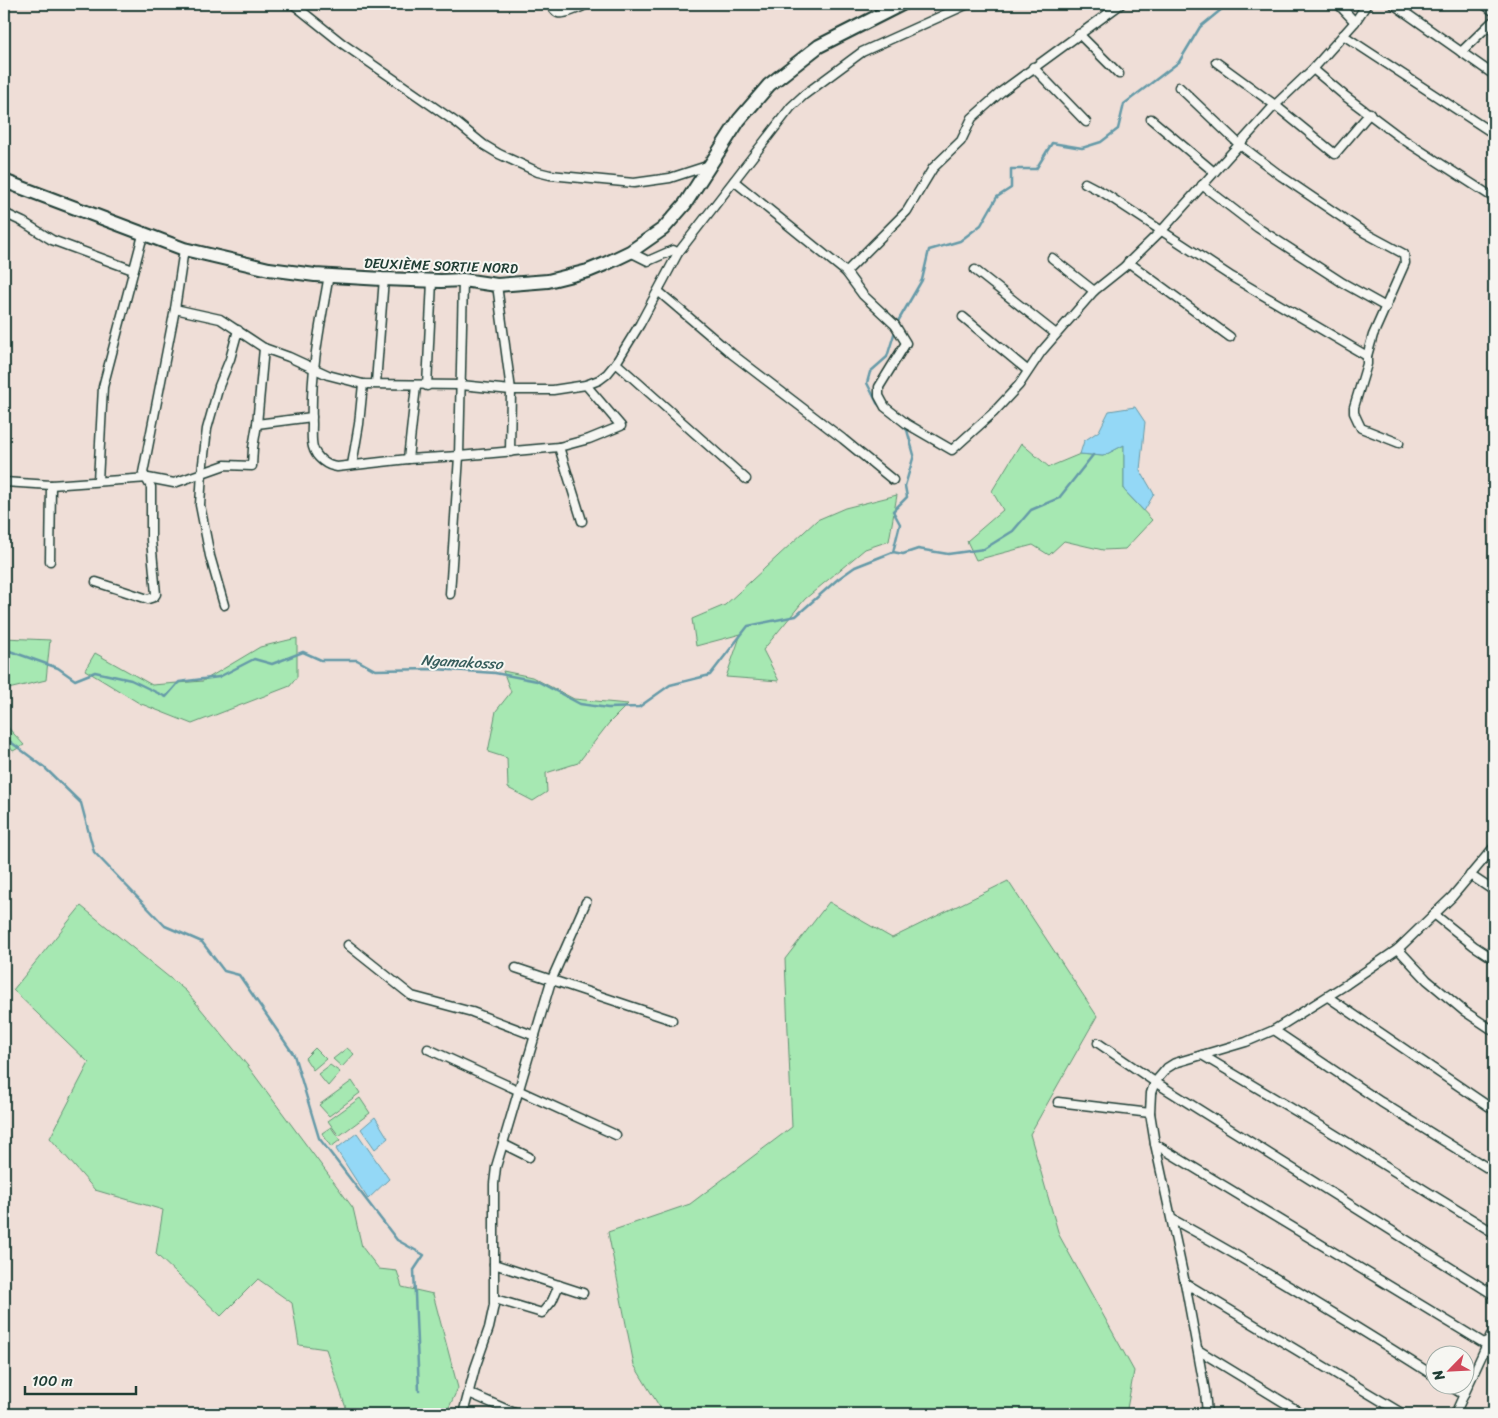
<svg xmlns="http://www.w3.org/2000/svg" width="1498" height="1418" viewBox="0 0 1498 1418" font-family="Sriracha,sans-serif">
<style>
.green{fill:#a6e8b2;stroke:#629273}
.water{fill:#94d8f6;stroke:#659aa8}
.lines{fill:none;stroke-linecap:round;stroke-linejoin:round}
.stream{stroke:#659aa8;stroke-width:2.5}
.street-casing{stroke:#1f3d34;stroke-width:11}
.primary-casing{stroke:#1f3d34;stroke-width:16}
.street{stroke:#f6f6f2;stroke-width:8}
.primary{stroke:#f6f6f2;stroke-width:12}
.labels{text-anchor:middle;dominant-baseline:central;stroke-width:4;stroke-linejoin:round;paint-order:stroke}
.street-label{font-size:14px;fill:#1f3d34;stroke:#f6f6f2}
.water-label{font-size:15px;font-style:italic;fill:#365c5b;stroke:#f6f6f2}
</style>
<rect width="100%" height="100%" fill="#efded7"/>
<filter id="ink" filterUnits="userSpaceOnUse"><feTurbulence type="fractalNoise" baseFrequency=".02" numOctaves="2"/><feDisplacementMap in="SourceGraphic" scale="10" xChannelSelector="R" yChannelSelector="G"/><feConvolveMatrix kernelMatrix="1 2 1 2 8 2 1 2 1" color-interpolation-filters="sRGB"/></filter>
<g filter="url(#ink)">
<g class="green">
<path d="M1021 443 1049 467 1080 454 1103 456 1124 445V490L1152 520 1125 549 1103 550 1064 541 1049 555 1033 545 976 560 967 541 1003 510 992 491Z"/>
<path d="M897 495 889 541 865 549 805 599 763 650 779 681 726 677 741 634 696 646 692 619 725 605 817 520 845 508Z"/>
<path d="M4 638 50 640 46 680 4 690Z"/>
<path d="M297 638V677L290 686 192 724 139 703 85 670 95 653 152 685 203 681 260 647Z"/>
<path d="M503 671 532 677 574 699 628 704 609 723 578 763 546 773 547 792 533 801 508 788 507 758 488 752 496 711 511 692Z"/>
<path d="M4 723 24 745 13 751 4 740Z"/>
<path d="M1008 881 1097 1016 1030 1134 1059 1235 1134 1371 1126 1414H664L634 1365 608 1232 690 1204 792 1127 785 959 829 902 892 938Z"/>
<path d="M81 906 186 991 247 1065 353 1208 362 1247 379 1269 397 1271 402 1287 433 1294 458 1388 446 1414H348L326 1349 299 1345 292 1303 258 1279 221 1316 156 1254 163 1210 95 1190 50 1138 89 1063 13 990Z"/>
<path d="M315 1048 326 1059 313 1070 305 1058Z"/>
<path d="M347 1048 354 1054 342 1067 333 1059Z"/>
<path d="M330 1065 340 1072 328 1086 318 1074Z"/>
<path d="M352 1081 360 1093 329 1116 319 1105Z"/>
<path d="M360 1098 370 1113 339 1136 328 1121Z"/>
<path d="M331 1127 340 1140 331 1147 322 1133Z"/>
</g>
<g class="water">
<path d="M1135 407 1145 422 1140 470 1154 494 1144 511 1124 490V445L1103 456 1080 454 1084 441 1099 431 1109 411Z"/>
<path d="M375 1117 388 1138 375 1149 361 1129Z"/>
<path d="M357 1133 389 1179 368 1199 336 1149Z"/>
</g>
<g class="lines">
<g class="stream">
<path d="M897 323 922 280 929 250 960 241 981 225 997 197 1011 188V169H1036L1052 143 1082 148 1101 142 1118 129 1124 104 1179 62 1200 27 1228 4"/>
<path d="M881 407 877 403 867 383 870 372 887 357 895 331"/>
<path d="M893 552 900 524 893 511 907 497 905 486 914 455 907 430 897 420"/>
<path d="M4 649 58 668 75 680 95 672 131 680 166 697 179 682 219 677 254 659 272 664 303 652 321 660H357L375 670 435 669 495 673 537 681 580 704 608 708 639 707 670 685 710 675 748 626 796 616 838 579 855 567 893 552 903 554 918 549 948 554 984 549 1013 531 1031 510 1059 498 1093 455"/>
<path d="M4 737 44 767 81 803 94 852 165 926 202 942 224 971 239 975 294 1055 319 1138 397 1240 424 1255 414 1270 419 1391"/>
</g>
<g class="street-casing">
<g id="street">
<path d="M293 4 343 44 457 123 484 145 499 154 538 172 550 175 634 183 670 178 710 165"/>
<path d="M549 4C552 6 555 12 558 13 564 15 582 7 587 4"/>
<path d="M1121 4 1001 92 972 118 961 141 933 168 907 211 846 272 863 295 895 325 906 343 879 387V396L885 407 907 424 952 450 993 413 1019 385 1041 352 1094 291 1124 267 1164 228 1273 107 1313 69 1355 22 1367 4"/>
<path d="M1338 4 1355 22"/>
<path d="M1393 4 1494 75"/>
<path d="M1484 4 1494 12"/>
<path d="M1079 34 1119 74"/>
<path d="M1343 35 1494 134"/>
<path d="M1461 52 1494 20"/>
<path d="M1216 62 1275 105 1335 154 1370 113"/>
<path d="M1033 67 1086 122"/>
<path d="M1313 69 1345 96 1401 138 1494 198"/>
<path d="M1179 87 1239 144 1281 176 1365 233 1404 254 1405 263 1373 335 1367 356"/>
<path d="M1151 119 1214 172"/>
<path d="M734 181 846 272"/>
<path d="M1085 183 1104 193 1232 277 1367 356V364L1354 407V413L1361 428 1399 443"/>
<path d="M1202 185 1258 228 1343 283 1386 307"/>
<path d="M4 213 23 222 52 240 133 270"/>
<path d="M630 252 648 261 673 250 678 253"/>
<path d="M1052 258 1094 291"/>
<path d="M1128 262 1230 337"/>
<path d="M975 270 1056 334"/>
<path d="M329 275C320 325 310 373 312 424 312 430 311 440 313 447 316 458 327 466 337 467L408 459 459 456 559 447 589 439 621 426 586 385"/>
<path d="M497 285 511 390 510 452"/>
<path d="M658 291 732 354 843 439 893 480"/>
<path d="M175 309 220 319 264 348 289 357 328 375 363 384 461 385 511 390H553L586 385 599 380 607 374 616 363 640 324 678 253 791 107 804 95 862 52 968 4"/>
<path d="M963 317 1027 370"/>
<path d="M616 363 746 479"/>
<path d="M376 383 384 278"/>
<path d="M427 386 432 281"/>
<path d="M257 424 312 417"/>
<path d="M559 447 582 521"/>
<path d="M408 459 416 386"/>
<path d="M352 465 359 424 363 384"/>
<path d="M98 481 103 387 143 235"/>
<path d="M4 482 51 485 148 478 174 483 225 465 252 466 253 448 257 424 264 348"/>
<path d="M50 561 51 485"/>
<path d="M96 582 148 599 154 597 156 594 151 540V487L143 473 175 309 184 249"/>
<path d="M450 594 459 456 463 280"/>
<path d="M224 605 210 556 200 505 202 472 207 429 219 386 230 359 238 330"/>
<path d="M1470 875 1494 891"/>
<path d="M1434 914 1474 946 1494 959"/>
<path d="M348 945 412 996 472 1012 535 1036"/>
<path d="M1398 949 1427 980 1464 1011 1494 1031"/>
<path d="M516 968 672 1020"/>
<path d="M1328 997 1494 1110"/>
<path d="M1274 1030 1381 1102 1494 1172"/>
<path d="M1098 1043 1155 1082 1494 1295"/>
<path d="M428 1049 616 1135"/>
<path d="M1202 1055 1326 1129 1494 1233"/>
<path d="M1058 1102 1150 1113"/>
<path d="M503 1144 529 1157"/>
<path d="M1155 1144 1487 1345"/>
<path d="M1172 1219C1262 1268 1349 1322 1436 1377"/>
<path d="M494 1264 583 1293"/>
<path d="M1185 1283 1403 1414"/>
<path d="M495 1299 542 1313 552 1301 559 1285"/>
<path d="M1198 1350 1303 1414"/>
<path d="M1450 1386 1464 1395"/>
<path d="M469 1393 517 1414"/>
<path d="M463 1414 475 1368 489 1328 494 1305V1184L496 1167 551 981 586 902"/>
<path d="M1207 1414 1205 1391 1185 1283 1155 1144 1150 1113 1151 1093 1155 1082 1167 1068 1175 1063 1246 1042 1274 1030 1347 984 1398 949 1452 897 1494 847"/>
<path d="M1455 1414 1494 1329"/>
</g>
</g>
<g class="primary-casing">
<path id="primary" d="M4 181 184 249 269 269 315 275 382 279 441 281 463 280 497 285 548 281 588 271 605 264 630 252 663 229 685 204 739 120 769 85 819 46 902 4"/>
</g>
<use href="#street" class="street"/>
<use href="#primary" class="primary"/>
</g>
</g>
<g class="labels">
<g class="street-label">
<text transform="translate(441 266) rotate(2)">DEUXIÈME SORTIE NORD</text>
</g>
<g class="water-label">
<text transform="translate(462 662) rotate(3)">Ngamakosso</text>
</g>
</g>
<rect width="1498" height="1418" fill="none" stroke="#f6f6f2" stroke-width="20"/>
<rect x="10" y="10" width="1478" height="1398" fill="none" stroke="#1f3d34" stroke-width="2" filter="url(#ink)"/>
<g transform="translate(1450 1370) rotate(246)"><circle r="24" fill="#f6f6f2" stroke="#a0aca6"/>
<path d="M0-4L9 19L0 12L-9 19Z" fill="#d1495b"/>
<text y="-8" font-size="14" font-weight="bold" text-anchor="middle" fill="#1f3d34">N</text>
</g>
<path d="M25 1386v8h111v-8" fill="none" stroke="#1f3d34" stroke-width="2.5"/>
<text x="32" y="1386" font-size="15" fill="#1f3d34" stroke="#f6f6f2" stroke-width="4" paint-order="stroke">100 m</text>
</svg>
